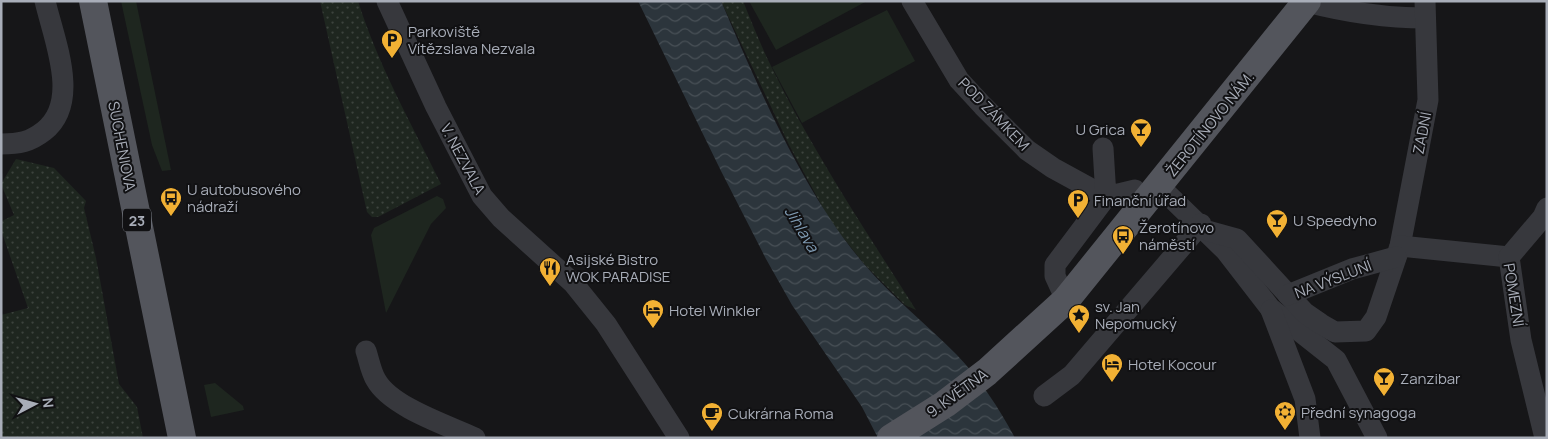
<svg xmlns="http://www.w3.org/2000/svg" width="1548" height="439" viewBox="0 0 1548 439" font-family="Manrope,sans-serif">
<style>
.grass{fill:#1e261f}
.park{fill:url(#park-dots)}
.water{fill:url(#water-waves)}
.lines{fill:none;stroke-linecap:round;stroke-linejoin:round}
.minor{stroke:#37383d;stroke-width:21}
.major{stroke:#53555c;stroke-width:28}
.labels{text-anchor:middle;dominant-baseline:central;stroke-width:4;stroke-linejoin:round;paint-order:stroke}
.shield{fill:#111113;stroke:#7b7e86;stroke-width:1}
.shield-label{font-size:14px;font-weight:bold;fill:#a8adb8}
.poi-label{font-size:15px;fill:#a8adb8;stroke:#111113;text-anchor:start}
.street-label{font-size:15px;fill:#a8adb8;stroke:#111113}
.water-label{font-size:16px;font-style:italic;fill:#7f9bb3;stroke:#111113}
</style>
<defs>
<pattern id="park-dots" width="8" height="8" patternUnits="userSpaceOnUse" patternTransform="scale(1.25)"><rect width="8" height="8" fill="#1e261f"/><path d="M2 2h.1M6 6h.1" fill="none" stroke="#3c433d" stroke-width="1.8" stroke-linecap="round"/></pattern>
<pattern id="water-waves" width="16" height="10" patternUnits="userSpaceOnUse" patternTransform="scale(1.25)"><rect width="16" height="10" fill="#2c353c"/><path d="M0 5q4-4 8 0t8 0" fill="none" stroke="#485056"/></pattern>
</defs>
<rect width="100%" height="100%" fill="#161618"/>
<g class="grass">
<path d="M121 1H136L171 170 162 171 152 145Z"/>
<path d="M749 1H867L776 50Z"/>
<path d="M887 10 915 61 802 123 772 67Z"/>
<path d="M437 196 443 199 446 208 431 224 386 313 371 235 374 228Z"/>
<path d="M215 383 243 406 244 410 211 417 204 385Z"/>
</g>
<g class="park">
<path d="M320 1H358C378 65 412 125 441 184L378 217H372L367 212Z"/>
<path d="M721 1H743C752 23 761 46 772 68 813 152 866 231 916 310L905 305 865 265 830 221 789 145Z"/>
<path d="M16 159 54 168 86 201 84 208 96 258 119 384 137 407 143 438H1V315L28 308 1 230 2 221 14 215 1 184Z"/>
</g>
<path class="water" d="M638 1H721C758 87 803 192 864 264 891 296 926 324 956 354 980 379 999 408 1015 438H878L862 407 792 305 766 259 721 171Z"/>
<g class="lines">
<g class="minor">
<path d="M387 1 436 107 482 196 501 218 573 283 606 324 679 438"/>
<path d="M912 1 959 80 983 106 1027 150 1053 168 1106 197 1055 265V276L1066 300"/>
<path d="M1307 2C1346 12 1384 18 1425 18"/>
<path d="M1 144C19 144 30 142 44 131 81 102 54 40 45 1"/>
<path d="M1103 148 1106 197 1135 190"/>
<path d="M1160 187 1226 251 1270 308 1336 360 1377 438"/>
<path d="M1208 231 1237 239 1305 313 1321 324 1335 332 1366 331 1376 317 1400 246 1428 100 1425 1"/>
<path d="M1400 246 1509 257"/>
<path d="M1509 257 1521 340 1545 438"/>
<path d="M1509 257 1543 217 1547 208"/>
<path d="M1288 295 1352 269 1396 257"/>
<path d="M1271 310 1305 399 1310 438"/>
<path d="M366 351C369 360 371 372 376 380 391 407 447 425 475 438"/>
<path d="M1044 396 1072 375 1201 224"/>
</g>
<g class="major">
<path d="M93 1 182 438"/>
<path d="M891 438 945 404 987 372 1066 300 1307 1"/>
</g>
</g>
<defs>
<g id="parking-pin" transform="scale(1.125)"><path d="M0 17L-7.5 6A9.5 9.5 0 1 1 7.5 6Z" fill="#f2b134" stroke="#111113"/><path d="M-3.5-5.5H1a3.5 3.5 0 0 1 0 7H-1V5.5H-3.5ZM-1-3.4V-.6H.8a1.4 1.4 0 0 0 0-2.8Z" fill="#111"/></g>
<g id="bar-pin" transform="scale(1.125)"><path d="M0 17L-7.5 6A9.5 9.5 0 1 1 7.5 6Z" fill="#f2b134" stroke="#111113"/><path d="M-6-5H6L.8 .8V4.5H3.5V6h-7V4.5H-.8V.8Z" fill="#111"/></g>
<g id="bus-pin" transform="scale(1.125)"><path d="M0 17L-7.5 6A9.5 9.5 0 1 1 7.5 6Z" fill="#f2b134" stroke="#111113"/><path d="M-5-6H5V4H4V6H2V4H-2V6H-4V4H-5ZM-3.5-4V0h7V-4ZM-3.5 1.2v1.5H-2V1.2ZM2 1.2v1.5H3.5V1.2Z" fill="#111"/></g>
<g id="restaurant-pin" transform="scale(1.125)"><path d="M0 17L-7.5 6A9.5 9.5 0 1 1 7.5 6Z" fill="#f2b134" stroke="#111113"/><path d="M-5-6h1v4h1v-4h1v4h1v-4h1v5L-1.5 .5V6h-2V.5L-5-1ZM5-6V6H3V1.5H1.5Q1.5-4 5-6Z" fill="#111"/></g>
<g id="hotel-pin" transform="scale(1.125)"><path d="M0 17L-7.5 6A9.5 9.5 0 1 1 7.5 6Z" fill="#f2b134" stroke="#111113"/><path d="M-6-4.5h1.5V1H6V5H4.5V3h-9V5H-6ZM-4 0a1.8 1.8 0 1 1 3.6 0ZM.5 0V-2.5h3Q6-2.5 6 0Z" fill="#111"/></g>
<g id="sight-pin" transform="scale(1.125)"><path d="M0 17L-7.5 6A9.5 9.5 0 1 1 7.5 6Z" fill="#f2b134" stroke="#111113"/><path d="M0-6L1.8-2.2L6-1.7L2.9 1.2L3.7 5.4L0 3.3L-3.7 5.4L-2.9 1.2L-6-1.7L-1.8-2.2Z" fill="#111"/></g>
<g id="synagogue-pin" transform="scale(1.125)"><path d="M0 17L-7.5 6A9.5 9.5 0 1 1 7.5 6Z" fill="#f2b134" stroke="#111113"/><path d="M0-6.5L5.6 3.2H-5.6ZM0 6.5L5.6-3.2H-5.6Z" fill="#111"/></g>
<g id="cafe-pin" transform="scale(1.125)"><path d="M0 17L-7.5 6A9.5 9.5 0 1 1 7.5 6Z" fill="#f2b134" stroke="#111113"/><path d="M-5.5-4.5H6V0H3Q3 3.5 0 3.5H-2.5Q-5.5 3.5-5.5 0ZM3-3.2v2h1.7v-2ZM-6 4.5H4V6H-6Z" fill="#111"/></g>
</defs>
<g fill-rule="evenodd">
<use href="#parking-pin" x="392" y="40"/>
<use href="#bar-pin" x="1141" y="129"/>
<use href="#bus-pin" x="171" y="198"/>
<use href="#parking-pin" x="1078" y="200"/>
<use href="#bar-pin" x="1277" y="220"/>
<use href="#bus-pin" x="1123" y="236"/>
<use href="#restaurant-pin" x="550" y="268"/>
<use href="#hotel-pin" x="653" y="310"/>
<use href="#sight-pin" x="1079" y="315"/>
<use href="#hotel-pin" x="1112" y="364"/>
<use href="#bar-pin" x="1384" y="378"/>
<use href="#synagogue-pin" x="1285" y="412"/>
<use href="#cafe-pin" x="712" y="413"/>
</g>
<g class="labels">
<rect class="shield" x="123" y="208.5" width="28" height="23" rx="4"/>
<g class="shield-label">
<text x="137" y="220">23</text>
</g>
<g class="poi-label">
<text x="408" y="31">Parkoviště<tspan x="408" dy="17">Vítězslava Nezvala</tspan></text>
<text x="1125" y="129" text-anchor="end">U Grica</text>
<text x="187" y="189">U autobusového<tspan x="187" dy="17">nádraží</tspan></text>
<text x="1094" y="200">Finanční úřad</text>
<text x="1293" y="220">U Speedyho</text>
<text x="1139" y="227">Žerotínovo<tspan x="1139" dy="17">náměstí</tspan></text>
<text x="566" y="259">Asijské Bistro<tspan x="566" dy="17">WOK PARADISE</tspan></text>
<text x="1095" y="306">sv. Jan<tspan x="1095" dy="17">Nepomucký</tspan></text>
<text x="669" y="310">Hotel Winkler</text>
<text x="1128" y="364">Hotel Kocour</text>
<text x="1400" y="378">Zanzibar</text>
<text x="1301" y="412">Přední synagoga</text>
<text x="728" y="413">Cukrárna Roma</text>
</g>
<g class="street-label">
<text transform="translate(994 114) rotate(46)">POD ZÁMKEM</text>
<text transform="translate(1210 124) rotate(-51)">ŽEROTÍNOVO NÁM.</text>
<text transform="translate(1422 133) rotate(-79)">ZADNÍ</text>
<text transform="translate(122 146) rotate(79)">SUCHENIOVA</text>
<text transform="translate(463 159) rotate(62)">V. NEZVALA</text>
<text transform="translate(1333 279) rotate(-21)">NA VÝSLUNÍ</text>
<text transform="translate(1514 295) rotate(81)">POMEZNÍ</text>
<text transform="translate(957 393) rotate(-36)">9. KVĚTNA</text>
</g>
<g class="water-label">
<text transform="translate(802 229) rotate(59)">Jihlava</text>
</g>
</g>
<rect width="1548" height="439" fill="none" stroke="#a8adb8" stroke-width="5"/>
<g transform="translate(35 404) rotate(84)" stroke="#111113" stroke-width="4" paint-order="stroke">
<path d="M0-4L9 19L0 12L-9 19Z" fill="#a8adb8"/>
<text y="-8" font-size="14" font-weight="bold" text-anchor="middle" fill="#a8adb8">N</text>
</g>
</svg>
